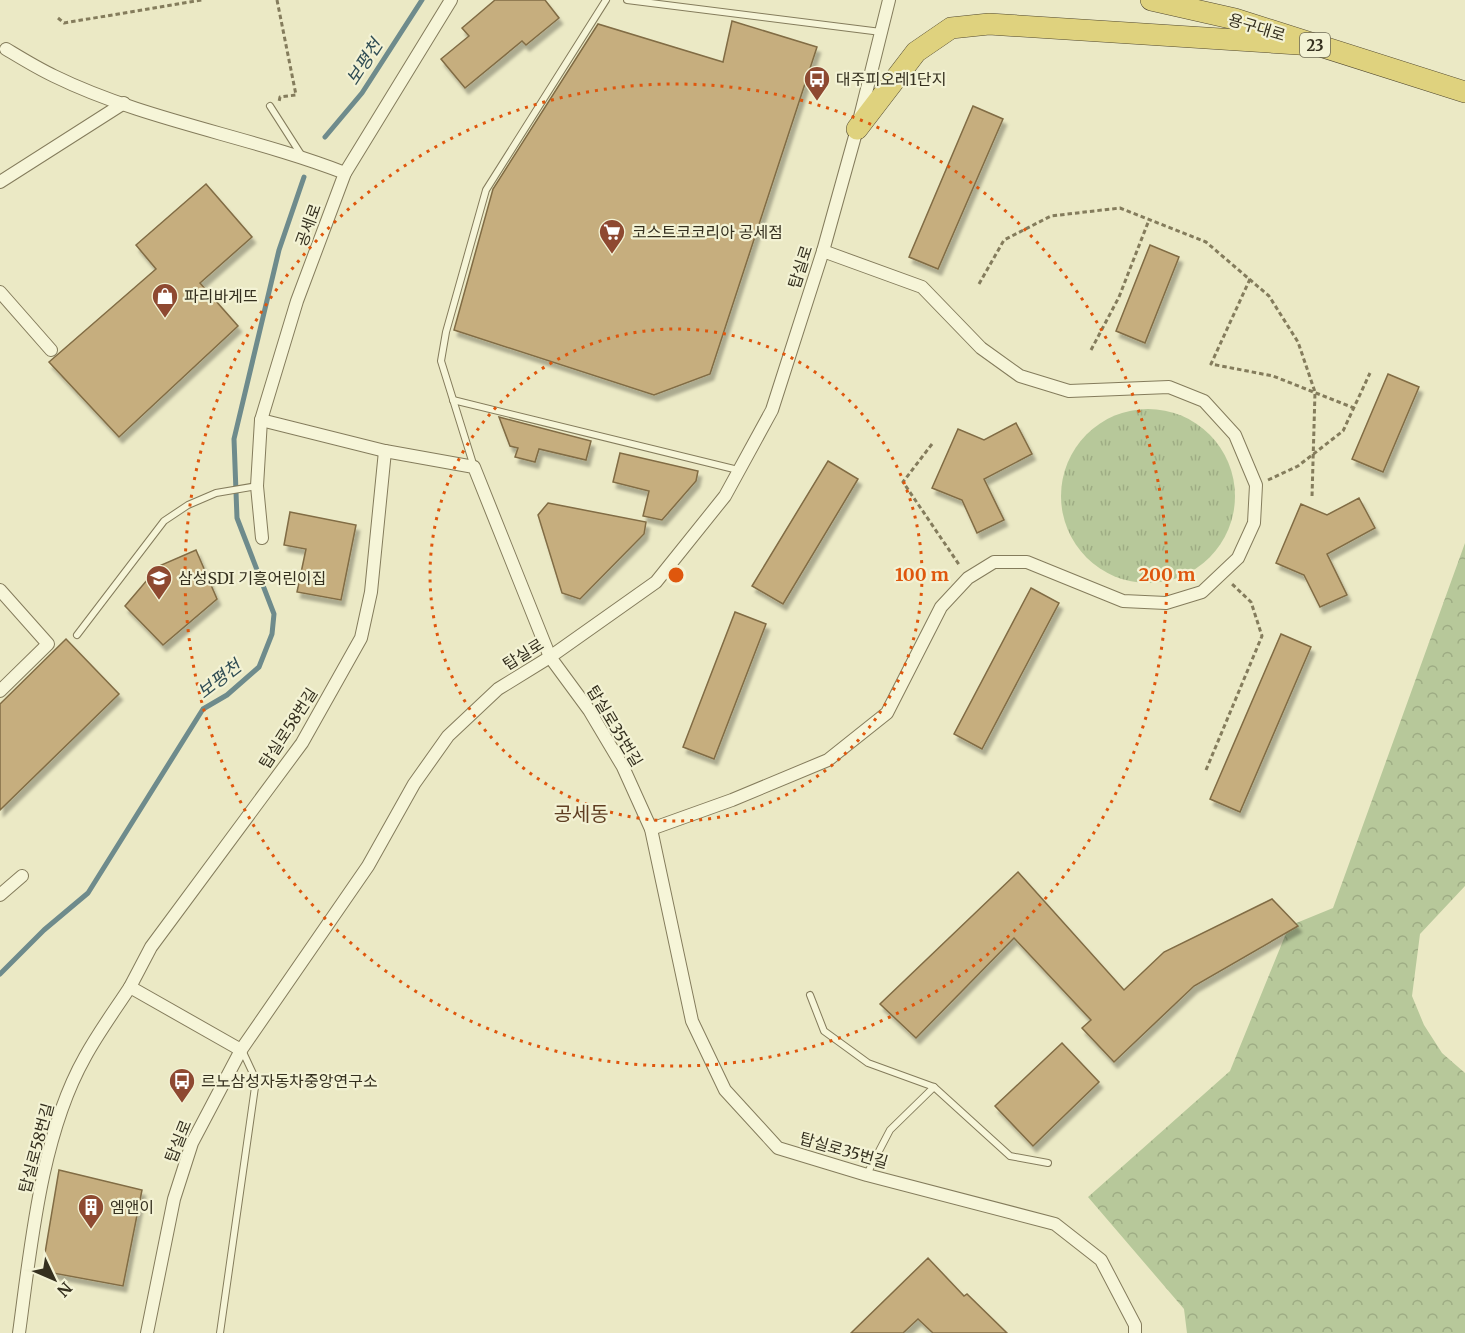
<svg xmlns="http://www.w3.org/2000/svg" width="1465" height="1333" viewBox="0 0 1465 1333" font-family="Merriweather,'Noto Sans KR',serif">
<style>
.forest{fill:url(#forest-crowns)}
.park{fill:url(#park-tufts)}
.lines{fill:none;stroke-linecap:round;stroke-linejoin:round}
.stream{stroke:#6e8b8c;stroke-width:5}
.building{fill:#c6ae7e;stroke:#816c44;stroke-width:1.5;filter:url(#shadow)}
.service-casing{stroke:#847c5c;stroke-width:8}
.minor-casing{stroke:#847c5c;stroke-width:14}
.trunk-casing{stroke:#524930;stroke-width:22}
.path{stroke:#847c5c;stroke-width:3;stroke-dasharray:4.5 3;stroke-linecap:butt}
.service{stroke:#f6f5d8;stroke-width:6}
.minor{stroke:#f6f5d8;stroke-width:12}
.trunk{stroke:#dfd27e;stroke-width:21}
.ring{fill:none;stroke:#df570d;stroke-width:3;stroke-dasharray:3 6}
.labels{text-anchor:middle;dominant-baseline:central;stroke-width:4.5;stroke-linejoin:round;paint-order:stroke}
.shield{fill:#f3f2d4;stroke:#6e6a55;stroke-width:1.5}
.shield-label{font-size:15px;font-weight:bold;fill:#35301f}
.street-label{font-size:16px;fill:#35301f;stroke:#f3f2d4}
.poi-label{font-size:16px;fill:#35301f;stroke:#f3f2d4;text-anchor:start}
.water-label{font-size:18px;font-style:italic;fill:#304d54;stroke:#f3f2d4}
.quarter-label{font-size:20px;fill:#5f3e22;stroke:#f3f2d4}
.centre{fill:#df570d;stroke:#f3f2d4;stroke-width:3}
.ring-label{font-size:18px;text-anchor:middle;font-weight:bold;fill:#df570d;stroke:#f3f2d4;stroke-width:4.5;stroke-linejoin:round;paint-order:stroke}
</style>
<defs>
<pattern id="forest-crowns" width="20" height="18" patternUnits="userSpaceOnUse" patternTransform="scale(1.5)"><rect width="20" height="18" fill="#b7c89a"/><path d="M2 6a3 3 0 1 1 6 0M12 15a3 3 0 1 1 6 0" fill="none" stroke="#9eac84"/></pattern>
<pattern id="park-tufts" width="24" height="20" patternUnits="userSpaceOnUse" patternTransform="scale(1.5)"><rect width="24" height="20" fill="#b7c89a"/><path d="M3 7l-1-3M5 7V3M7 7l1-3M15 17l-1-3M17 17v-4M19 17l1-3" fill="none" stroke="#9eac84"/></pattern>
<filter id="shadow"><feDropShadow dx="3.5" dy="6" stdDeviation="1.5" flood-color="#0004"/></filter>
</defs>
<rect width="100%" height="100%" fill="#ebe9c5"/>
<path class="forest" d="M1465 543V886L1420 934 1412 996 1424 1025 1442 1053 1465 1073V1333H1187L1184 1309 1088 1197 1230 1071 1289 926 1333 908Z"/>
<circle class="park" cx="1148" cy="496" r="87"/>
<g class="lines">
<g class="stream">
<path d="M325 137 362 93 422 0"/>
<path d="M0 974 44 930 88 893 203 709 227 695 259 667 272 634 274 614 237 518 234 439 279 250 304 177"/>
</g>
</g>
<g class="building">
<path d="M495 0H545L559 18 526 45 522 41 465 88 441 59 469 36 462 28Z"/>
<path d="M732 21 817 47 710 374 654 395 454 330 493 189 598 24 723 62Z"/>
<path d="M973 106 1003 119 938 269 909 257Z"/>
<path d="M206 184 252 237 200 283 238 326 119 437 49 362 156 269 136 245Z"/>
<path d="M1150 245 1179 257 1145 343 1116 331Z"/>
<path d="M1388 374 1419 387 1383 472 1352 459Z"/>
<path d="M499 417 591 441 586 460 539 449 535 462 515 457 518 448 510 446Z"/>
<path d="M1016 423 1032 454 984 479 1004 520 977 533 962 500 932 488 958 429 984 440Z"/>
<path d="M620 453 698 471 696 481 662 520 643 516 649 491 613 482Z"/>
<path d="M828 461 858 479 783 604 752 586Z"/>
<path d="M1359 498 1375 528 1327 554 1347 595 1320 607 1304 575 1276 563 1301 504 1327 515Z"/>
<path d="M548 503 646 522 644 534 580 599 562 593 538 515Z"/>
<path d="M290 512 356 525 341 600 297 592 306 549 284 545Z"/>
<path d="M196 550 217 599 163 645 125 606 159 566Z"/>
<path d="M1031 588 1059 603 982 749 954 734Z"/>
<path d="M735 612 766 624 714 759 683 747Z"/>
<path d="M1281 634 1311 647 1240 812 1210 799Z"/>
<path d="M66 639 119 694 0 810V704Z"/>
<path d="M1018 872 1124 990 1164 952 1272 899 1298 926 1194 986 1114 1062 1082 1028 1091 1020 1014 938 916 1038 880 1004Z"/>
<path d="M1062 1043 1099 1082 1033 1146 995 1106Z"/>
<path d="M59 1170 142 1190 123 1286 42 1271Z"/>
<path d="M928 1258 964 1296 967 1294 1007 1333H933L918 1319 903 1333H851Z"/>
</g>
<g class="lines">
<g class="service-casing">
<g id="service">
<path d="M627 0 881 32"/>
<path d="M270 106 302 156"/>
<path d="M453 400 738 470"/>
<path d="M474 467 441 361 446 332 486 190 606 0"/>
<path d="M77 635 164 521 188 505 216 493 257 486"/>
<path d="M810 995 824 1031 868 1063 934 1087 1010 1156 1048 1163"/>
<path d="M867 1174 890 1130 934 1087"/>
<path d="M220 1333 256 1080 242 1050"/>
</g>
</g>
<g class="minor-casing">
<g id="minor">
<path d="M6 49C21 58 37 68 54 76 146 121 250 136 345 173"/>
<path d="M0 182 124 103"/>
<path d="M0 292 51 350"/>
<path d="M261 420 385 451 474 467 550 657 589 710 623 767 651 829 692 1021 725 1090 778 1148 867 1175 1055 1224 1101 1260 1135 1325V1333"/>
<path d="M262 538 257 486 261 420 297 301 345 173 451 0"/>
<path d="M0 590 48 644 0 691"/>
<path d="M651 829 732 800 828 760 887 713 941 607 968 578 994 562H1027L1123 601 1166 603 1202 592 1238 558 1254 523 1256 485 1235 435 1204 401 1169 387 1069 391 1020 376 981 348 922 287 823 251"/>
<path d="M0 895 22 876"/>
<path d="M130 987 151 947 302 743 361 638 371 592 385 451"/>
<path d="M19 1333C31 1245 41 1135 85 1057 98 1033 115 1010 130 987L241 1050"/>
<path d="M147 1333 174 1199 192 1143 241 1050 368 866 414 784 448 736 498 689 550 657 656 582 725 496 772 410 823 251 857 129 889 0"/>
</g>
</g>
<g class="trunk-casing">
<g id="trunk">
<path d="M1151 0 1235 19 1465 92"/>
<path d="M857 129 916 52 951 28 989 24 1314 45"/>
</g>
</g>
<g class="path">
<path d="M277 0 296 95 280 97 279 102"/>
<path d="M58 18 64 23 202 0"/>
<path d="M1250 279 1211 364 1273 376 1354 408"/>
<path d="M979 284 1004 240 1051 216 1120 208 1206 242 1269 296 1298 342 1315 392 1312 497"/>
<path d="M1091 350 1119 297 1149 220"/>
<path d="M932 444 903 482 960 566"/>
<path d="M1268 480 1298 466 1343 431 1370 373"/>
<path d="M1206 770 1262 636 1251 602 1231 583"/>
</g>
<use href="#service" class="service"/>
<use href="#minor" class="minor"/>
<use href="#trunk" class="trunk"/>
</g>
<g class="ring">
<circle cx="676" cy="575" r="246"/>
<circle cx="676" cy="575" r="491"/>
</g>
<defs>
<g id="bus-pin" transform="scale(1.35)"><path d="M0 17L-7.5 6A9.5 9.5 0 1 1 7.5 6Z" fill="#8e4931" stroke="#f3f2d4"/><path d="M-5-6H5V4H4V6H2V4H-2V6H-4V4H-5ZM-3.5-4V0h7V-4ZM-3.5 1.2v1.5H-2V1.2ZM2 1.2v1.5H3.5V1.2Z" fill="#fff"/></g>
<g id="supermarket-pin" transform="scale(1.35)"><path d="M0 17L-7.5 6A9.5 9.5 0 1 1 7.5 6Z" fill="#8e4931" stroke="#f3f2d4"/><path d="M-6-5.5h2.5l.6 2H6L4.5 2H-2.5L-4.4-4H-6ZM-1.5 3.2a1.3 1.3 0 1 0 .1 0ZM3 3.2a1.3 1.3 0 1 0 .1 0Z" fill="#fff"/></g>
<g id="shop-pin" transform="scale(1.35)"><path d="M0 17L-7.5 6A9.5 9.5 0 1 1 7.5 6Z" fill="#8e4931" stroke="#f3f2d4"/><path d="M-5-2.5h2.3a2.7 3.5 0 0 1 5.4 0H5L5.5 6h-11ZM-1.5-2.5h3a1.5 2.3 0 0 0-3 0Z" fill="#fff"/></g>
<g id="school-pin" transform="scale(1.35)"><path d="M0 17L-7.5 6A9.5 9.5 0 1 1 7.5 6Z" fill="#8e4931" stroke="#f3f2d4"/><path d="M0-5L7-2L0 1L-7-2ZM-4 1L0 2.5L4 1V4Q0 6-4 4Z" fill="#fff"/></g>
<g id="building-pin" transform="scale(1.35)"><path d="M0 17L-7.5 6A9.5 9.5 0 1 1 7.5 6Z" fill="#8e4931" stroke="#f3f2d4"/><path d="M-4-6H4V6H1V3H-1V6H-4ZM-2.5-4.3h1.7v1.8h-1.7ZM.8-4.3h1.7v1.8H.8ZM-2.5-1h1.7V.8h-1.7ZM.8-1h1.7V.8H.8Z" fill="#fff"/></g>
</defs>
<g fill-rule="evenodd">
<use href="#bus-pin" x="817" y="79"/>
<use href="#supermarket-pin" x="612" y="232"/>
<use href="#shop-pin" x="165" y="296"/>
<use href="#school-pin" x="159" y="578"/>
<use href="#bus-pin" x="182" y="1081"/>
<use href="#building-pin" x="91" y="1207"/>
</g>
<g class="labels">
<rect class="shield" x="1300" y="33" width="30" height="24" rx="4.5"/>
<g class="shield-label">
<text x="1315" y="45">23</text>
</g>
<g class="street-label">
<text transform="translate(1257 27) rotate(17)">용구대로</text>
<text transform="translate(308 225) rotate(-70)">공세로</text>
<text transform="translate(800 267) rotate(-72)">탑실로</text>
<text transform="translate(523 654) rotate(-32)">탑실로</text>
<text transform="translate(615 726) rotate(59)">탑실로35번길</text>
<text transform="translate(288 728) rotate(-57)">탑실로58번길</text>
<text transform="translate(178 1141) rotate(-68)">탑실로</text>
<text transform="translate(36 1148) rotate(-75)">탑실로58번길</text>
<text transform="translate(844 1150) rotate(16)">탑실로35번길</text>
</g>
<g class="poi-label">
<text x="836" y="79">대주피오레1단지</text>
<text x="632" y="232">코스트코코리아 공세점</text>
<text x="184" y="296">파리바게뜨</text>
<text x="178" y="578">삼성SDI 기흥어린이집</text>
<text x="201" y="1081">르노삼성자동차중앙연구소</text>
<text x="110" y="1207">엠앤이</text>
</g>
<g class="water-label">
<text transform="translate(364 62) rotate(-57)">보평천</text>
<text transform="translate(219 679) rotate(-38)">보평천</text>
</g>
<g class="quarter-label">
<text x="581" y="813">공세동</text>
</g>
</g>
<circle cx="676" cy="575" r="9" class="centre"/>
<g class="ring-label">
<text x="922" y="581">100 m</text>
<text x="1167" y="581">200 m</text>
</g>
<g transform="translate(54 1279) rotate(134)" stroke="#f3f2d4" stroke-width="4.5" paint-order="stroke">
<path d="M0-4.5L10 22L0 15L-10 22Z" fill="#35301f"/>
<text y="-9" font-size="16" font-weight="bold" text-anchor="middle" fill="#35301f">N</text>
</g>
</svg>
